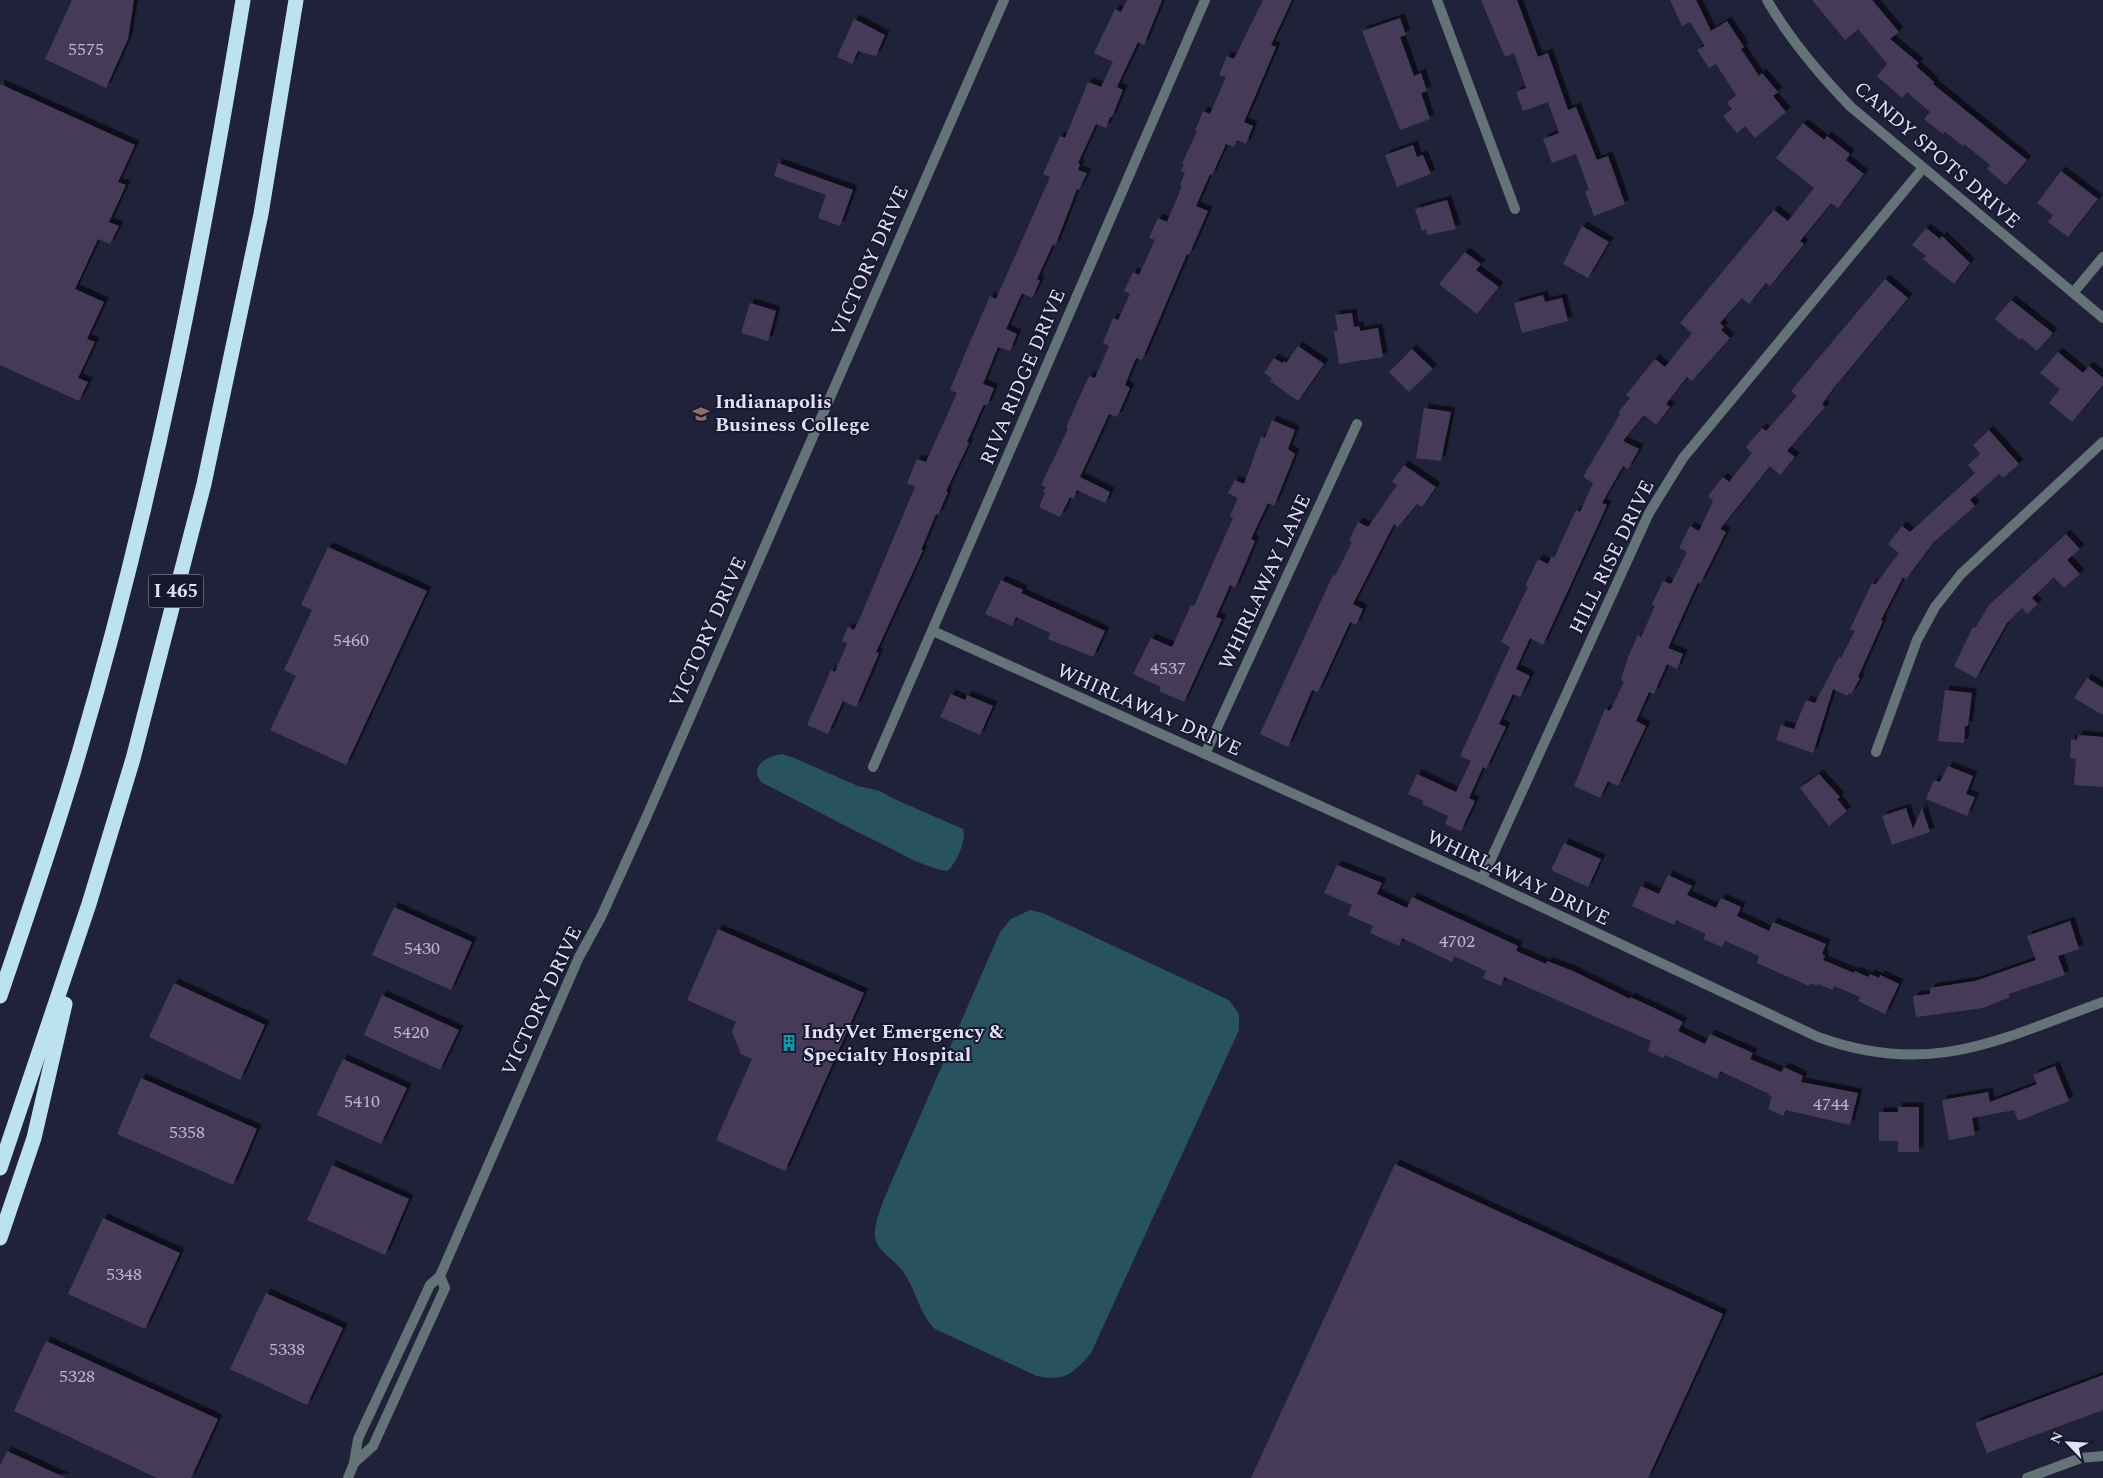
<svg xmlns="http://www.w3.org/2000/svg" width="2103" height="1478" viewBox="0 0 2103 1478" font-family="Spectral,serif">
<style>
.water{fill:#285260}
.building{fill:#453b59;filter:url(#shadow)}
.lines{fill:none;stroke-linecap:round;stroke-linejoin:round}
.minor{stroke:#647378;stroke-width:10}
.motorway{stroke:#bce2ef;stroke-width:15}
.labels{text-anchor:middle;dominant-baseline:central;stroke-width:4;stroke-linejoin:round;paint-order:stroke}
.number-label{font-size:18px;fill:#b9b8cc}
.shield{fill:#17182f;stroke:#a4a5b8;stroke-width:1}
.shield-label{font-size:19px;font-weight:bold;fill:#e0e2f2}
.street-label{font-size:20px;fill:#e0e2f2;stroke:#17182f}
.poi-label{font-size:20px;font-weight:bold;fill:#e0e2f2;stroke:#17182f;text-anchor:start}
</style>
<defs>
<filter id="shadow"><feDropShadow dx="4.5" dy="-4.5" stdDeviation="0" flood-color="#0009"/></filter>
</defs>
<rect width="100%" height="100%" fill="#202239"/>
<g class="water">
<path d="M782 754 792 757 858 786 880 791 892 798 963 829C967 839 956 865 947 871 926 868 903 855 884 845 842 825 802 803 761 782 749 766 767 756 782 754Z"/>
<path d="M1030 910 1043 913 1229 1000 1239 1014V1030L1091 1353C1074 1373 1065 1382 1037 1376L935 1329C918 1312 916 1288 901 1269 893 1259 876 1250 875 1236 874 1224 880 1211 884 1199L1000 932 1011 919Z"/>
</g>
<g class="building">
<path d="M72 0H134L128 39 106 88 45 59Z"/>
<path d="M1127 0H1162L1144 45 1138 42 1117 87 1123 90 1112 117H1110L1106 128 1096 124 1078 163 1080 164 1078 170 1087 173 1079 190 1077 189 1055 246 1053 244 1037 279 1040 281 1032 298 1022 293 1006 329 1017 334 1010 351 998 347 983 384 994 388 987 406 984 404 967 442 969 443 946 491 948 492 938 515 936 514 921 550H923L876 652 879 653 856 707 843 701 828 734 807 725 831 670 835 672 847 644 842 641 848 627 854 630 859 620 915 487 907 483 917 459 926 462 957 393 950 390 967 349 990 296 996 299 1050 177 1043 174 1060 136 1065 138 1088 82 1101 87 1113 62 1094 53 1115 9 1121 12Z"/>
<path d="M1263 0H1292L1271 45 1276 47 1244 122 1253 126 1246 144 1237 140 1234 147 1226 144 1212 175 1210 174 1196 206 1208 211 1189 255 1187 254 1142 360 1136 358 1125 385 1130 388 1117 417 1109 414 1080 477 1110 492 1105 503 1077 490 1073 499 1070 497 1060 517 1039 507 1045 493 1043 492 1046 487 1041 485 1068 429 1066 427 1089 376 1095 378 1109 346 1103 343 1113 318 1118 320 1130 294 1124 291 1133 272 1139 275 1155 240 1149 238 1158 218 1167 222 1182 186 1180 185 1185 173 1181 171 1184 165 1182 164 1197 131H1195L1203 111 1210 114 1226 77 1219 75 1227 56 1234 59Z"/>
<path d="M1481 0H1517L1538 57 1548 53 1568 110 1576 107 1597 160 1608 156 1625 204 1594 216 1585 191 1589 190 1576 154 1552 163 1543 139 1559 133 1548 102 1523 111 1516 92 1526 88 1514 53 1505 57Z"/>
<path d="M1670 0H1696L1711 31 1727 21 1744 47 1741 49 1759 76 1762 73 1778 92 1773 96 1786 112 1755 138 1745 126 1737 133 1723 116 1732 109 1727 103 1736 95 1716 64 1709 68 1697 50 1705 46 1690 22 1682 26Z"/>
<path d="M1812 0H1872L1899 32 1890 39 1919 63 1916 66 1934 82 1933 84 2027 160 2006 185 1987 169 1990 165 1964 144 1963 146 1945 132 1943 134 1924 119 1930 112 1907 92 1902 98 1877 76 1887 64 1858 29 1845 40Z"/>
<path d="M1400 18 1406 35 1400 37 1414 76 1421 73 1427 91 1421 93 1430 119 1400 130 1362 31Z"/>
<path d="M854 19 885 35 876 56 858 51 852 64 837 57Z"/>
<path d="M0 84 135 145 118 182 126 185 109 222 119 226 110 244 98 239 75 289 104 302 87 339 95 342 78 378 88 382 79 401 0 365Z"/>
<path d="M1803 123 1824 140 1827 136 1850 154 1846 160 1864 174 1838 208 1831 203 1800 241 1804 244 1770 286 1766 283 1749 304 1742 298 1720 323 1724 327 1721 330 1730 338 1692 381 1687 377 1666 404 1670 407 1656 425 1644 415 1623 441 1639 449 1628 469 1623 466 1602 503 1607 505 1543 645 1530 638 1516 669 1530 676 1520 697 1513 694 1499 724 1506 727 1486 769 1483 767 1469 798 1475 801 1461 831 1445 824 1448 816 1422 804 1424 801 1408 794 1417 774 1456 792 1471 761 1460 756 1510 647 1501 642 1528 587 1525 586 1538 559 1548 564 1552 556 1554 558 1576 510 1580 512 1593 483 1583 477 1620 414 1618 413 1630 398 1626 395 1655 359 1665 367 1692 333 1680 323 1774 210 1788 221 1814 188 1776 158Z"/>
<path d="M1413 145 1417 157 1423 155 1431 174 1397 187 1385 155Z"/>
<path d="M778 163 853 190 840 226 818 218 826 195 774 176Z"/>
<path d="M2061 171 2098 199 2068 237 2048 222 2053 215 2037 203Z"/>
<path d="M1447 200 1456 229 1427 235 1426 229 1422 231 1415 209Z"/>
<path d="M1582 226 1609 242 1588 278 1563 264Z"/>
<path d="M1926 228 1940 239 1942 236 1970 263 1954 284 1923 259 1926 256 1912 245Z"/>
<path d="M1465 252 1481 264 1476 270 1499 287 1477 314 1439 284Z"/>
<path d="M1885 279 1908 298 1833 389 1822 404 1825 407 1787 451 1795 457 1780 475 1770 466 1720 529 1726 532 1700 584 1698 582 1668 648 1683 654 1677 669 1667 664 1654 694 1649 692 1636 721 1646 726 1618 786 1608 781 1600 798 1574 786 1605 709 1610 711 1624 682 1621 680 1628 657 1638 635 1641 637 1655 606 1652 604 1663 581 1671 584 1687 552 1679 548 1690 526 1699 531 1713 501 1708 496 1723 477 1729 482 1752 453 1746 447 1762 428 1766 431 1797 396 1791 391Z"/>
<path d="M1543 295 1545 302 1562 298 1568 321 1522 333 1514 303Z"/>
<path d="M2011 300 2053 333 2037 351 2022 338 2020 340 1995 319Z"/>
<path d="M750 303 776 311 768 341 741 333Z"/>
<path d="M1352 313 1354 327 1359 326 1360 331 1378 328 1383 357 1339 364 1334 331H1338L1335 315Z"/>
<path d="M1298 346 1324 364 1298 401 1270 381 1272 378 1264 373 1274 358 1282 363 1284 361 1286 363Z"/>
<path d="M1412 349 1433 369 1409 392 1389 372Z"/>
<path d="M2058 352 2083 373 2089 366 2103 378V385L2072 422 2049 403 2060 389 2040 373Z"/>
<path d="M1424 408 1451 412 1441 461 1416 458Z"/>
<path d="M1272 420 1295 430 1288 449 1295 454 1274 506 1268 503 1251 539 1255 541 1235 588 1230 585 1216 617 1222 619 1184 702 1159 691 1161 687 1133 674 1151 638 1172 647 1191 605 1194 606 1233 518 1230 516 1238 498 1228 493 1235 480 1244 484 1261 437 1265 438Z"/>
<path d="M1989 430 2019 464 2003 478 1999 474 1970 500 1975 506 1934 542 1906 579 1903 577 1881 620 1883 621 1858 677 1860 678 1851 694 1849 693 1847 696 1833 689 1813 753 1776 740 1781 725 1794 729 1806 700 1815 703 1839 657 1841 658 1855 631 1850 629 1872 583 1875 585 1899 553 1888 544 1902 526 1910 532 1975 473 1968 465 1980 454 1973 445Z"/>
<path d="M1404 465 1436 487 1422 507 1417 504 1398 527 1394 524 1353 604 1363 609 1356 625 1350 622 1318 692 1312 690 1288 747 1260 734 1333 575 1335 576 1352 542 1349 541 1358 522 1368 527 1397 485 1392 482Z"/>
<path d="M2066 534 2080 549 2067 560 2080 574 2064 588 2054 577 2032 598 2038 604 2027 614 2022 608 2007 623 1976 678 1954 666 1973 627 1975 628 1989 605Z"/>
<path d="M328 547 427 591 346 765 270 730 296 676 284 670 312 610 301 605Z"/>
<path d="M1001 580 1023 590 1021 593 1105 631 1093 657 1048 639 1050 633 1016 617 1012 626 985 614Z"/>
<path d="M2087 678 2103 688V715L2074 698Z"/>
<path d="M1945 690 1972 693 1968 726H1965L1964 743 1938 741Z"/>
<path d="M951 694 965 700 967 695 993 706 980 735 940 717Z"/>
<path d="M2078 735 2103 737V787L2074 785 2076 759 2070 758 2071 739 2077 740Z"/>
<path d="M1948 766 1973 776 1966 794 1975 797 1967 816 1926 799 1934 780 1940 782Z"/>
<path d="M1819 774 1840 797 1837 799 1847 811 1829 826 1800 788Z"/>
<path d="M1906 808 1913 829 1922 808 1930 832 1892 845 1882 816Z"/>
<path d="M1564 843 1601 859 1588 887 1551 870Z"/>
<path d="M1337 865 1382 883 1377 894 1407 908 1412 897 1518 946 1516 951 1546 964 1547 961 1573 971 1630 999V997L1652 1007 1683 1022 1678 1031 1705 1044 1710 1034 1753 1053 1750 1059 1781 1072 1784 1067 1803 1076 1801 1082 1858 1093 1850 1125 1786 1110 1783 1116 1768 1109 1772 1097 1769 1096V1094L1720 1071 1717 1079 1665 1055 1663 1058 1648 1051 1651 1041 1504 977 1501 986 1483 978 1486 971 1454 956 1452 962 1402 938 1399 946 1370 933 1373 926 1348 915 1352 905 1324 893Z"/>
<path d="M1668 875 1692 886 1687 895 1716 908 1721 898 1741 907 1737 916 1769 931 1773 922 1826 944 1822 954 1825 956 1823 960 1854 973 1855 971 1868 977 1870 974 1879 978 1880 975 1899 984 1885 1014 1858 1001 1860 997 1834 986 1832 990 1818 984 1817 986 1811 983 1809 986 1757 963 1759 956 1725 941 1722 947 1703 939 1706 934 1676 920 1674 925 1632 906 1641 886 1659 894Z"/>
<path d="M394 907 472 942 451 990 372 955Z"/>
<path d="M2070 921 2079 949 2058 956 2065 975 2009 994 2010 997 1983 1008 1916 1017 1913 996 1930 994V988L1975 981 2036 960 2027 936Z"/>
<path d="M718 929 864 993 785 1171 716 1140 752 1059 741 1054 732 1032 736 1022 687 1000Z"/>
<path d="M174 983 265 1025 240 1080 149 1037Z"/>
<path d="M382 995 459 1030 440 1070 364 1035Z"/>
<path d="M343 1059 407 1088 381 1144 317 1115Z"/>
<path d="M2055 1066 2069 1101 2018 1121 2014 1110 1972 1118 1975 1135 1949 1140 1942 1100 1988 1092 1990 1102 2037 1084 2033 1075Z"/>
<path d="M141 1078 257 1129 233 1185 117 1134Z"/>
<path d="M1898 1107H1919V1152H1898V1141H1879V1112H1898Z"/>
<path d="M1395 1164 1723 1314 1648 1478H1251Z"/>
<path d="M332 1165 409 1199 385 1255 307 1220Z"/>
<path d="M103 1218 180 1253 145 1329 68 1294Z"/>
<path d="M266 1293 343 1328 307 1405 230 1369Z"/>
<path d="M46 1341 218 1419 191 1478H157L14 1411Z"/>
<path d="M2103 1375V1410L1987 1453 1975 1423Z"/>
<path d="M7 1451 66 1478H0V1466Z"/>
</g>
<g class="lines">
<g class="minor">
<path d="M1437 0 1515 209"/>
<path d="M1767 0C1790 40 1819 74 1851 107L2103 318"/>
<path d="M2073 293 2103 257"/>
<path d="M933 631 1482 879 1818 1037C1931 1078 1998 1040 2103 1002"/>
<path d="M1876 752 1917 640 1935 607 1961 574 2103 442"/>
<path d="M1205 754 1357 424"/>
<path d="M873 767 1205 0"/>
<path d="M1482 879 1649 513 1683 458 1923 168"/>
<path d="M354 1463 373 1446 445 1288 440 1276"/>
<path d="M348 1478 354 1463 358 1439 430 1285 440 1276 579 957 601 917 646 818 1004 0"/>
<path d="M2027 1478 2081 1458 2103 1456"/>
</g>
<g class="motorway">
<path d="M0 996C28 913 57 830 81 746 153 501 202 251 243 0"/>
<path d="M0 1168 89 904 133 759 204 484 261 214 296 0"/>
<path d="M0 1238 34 1138 65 1004"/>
</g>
</g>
<defs>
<g id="school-bare" transform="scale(1.35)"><path d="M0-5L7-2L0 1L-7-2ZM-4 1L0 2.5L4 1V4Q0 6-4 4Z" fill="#8d6e63" stroke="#17182f" stroke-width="2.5" paint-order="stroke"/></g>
<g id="building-bare" transform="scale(1.35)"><path d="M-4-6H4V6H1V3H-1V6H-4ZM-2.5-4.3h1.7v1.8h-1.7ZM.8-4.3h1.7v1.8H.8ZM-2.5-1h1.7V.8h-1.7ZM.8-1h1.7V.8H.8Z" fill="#0f9aa8" stroke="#17182f" stroke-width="2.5" paint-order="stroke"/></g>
</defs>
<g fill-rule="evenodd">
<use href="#school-bare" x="701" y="414"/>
<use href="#building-bare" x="789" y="1043"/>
</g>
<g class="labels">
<g class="number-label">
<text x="86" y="49">5575</text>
<text x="351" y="640">5460</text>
<text x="1168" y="668">4537</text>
<text x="1457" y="941">4702</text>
<text x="422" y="948">5430</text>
<text x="411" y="1032">5420</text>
<text x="362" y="1101">5410</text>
<text x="1831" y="1104">4744</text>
<text x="187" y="1132">5358</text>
<text x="124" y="1274">5348</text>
<text x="287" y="1349">5338</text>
<text x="77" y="1376">5328</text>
</g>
<rect class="shield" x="148.5" y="574.5" width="55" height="33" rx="4"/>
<g class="shield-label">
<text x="176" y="591">I 465</text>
</g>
<g class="street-label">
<text transform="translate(1937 155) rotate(41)">CANDY SPOTS DRIVE</text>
<text transform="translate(870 261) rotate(-66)">VICTORY DRIVE</text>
<text transform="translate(1023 377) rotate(-67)">RIVA RIDGE DRIVE</text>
<text transform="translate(1612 557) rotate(-64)">HILL RISE DRIVE</text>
<text transform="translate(1265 582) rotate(-65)">WHIRLAWAY LANE</text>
<text transform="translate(708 632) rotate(-66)">VICTORY DRIVE</text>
<text transform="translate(1149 710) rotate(24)">WHIRLAWAY DRIVE</text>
<text transform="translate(1518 878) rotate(25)">WHIRLAWAY DRIVE</text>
<text transform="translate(542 1001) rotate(-65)">VICTORY DRIVE</text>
</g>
<g class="poi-label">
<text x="715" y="402">Indianapolis<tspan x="715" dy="23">Business College</tspan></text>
<text x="803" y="1032">IndyVet Emergency &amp;<tspan x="803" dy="23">Specialty Hospital</tspan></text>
</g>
</g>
<g transform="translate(2068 1443) rotate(295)" stroke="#17182f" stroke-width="4" paint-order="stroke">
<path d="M0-4L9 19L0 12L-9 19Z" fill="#e0e2f2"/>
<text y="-8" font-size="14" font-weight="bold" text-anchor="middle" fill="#e0e2f2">N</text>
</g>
</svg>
